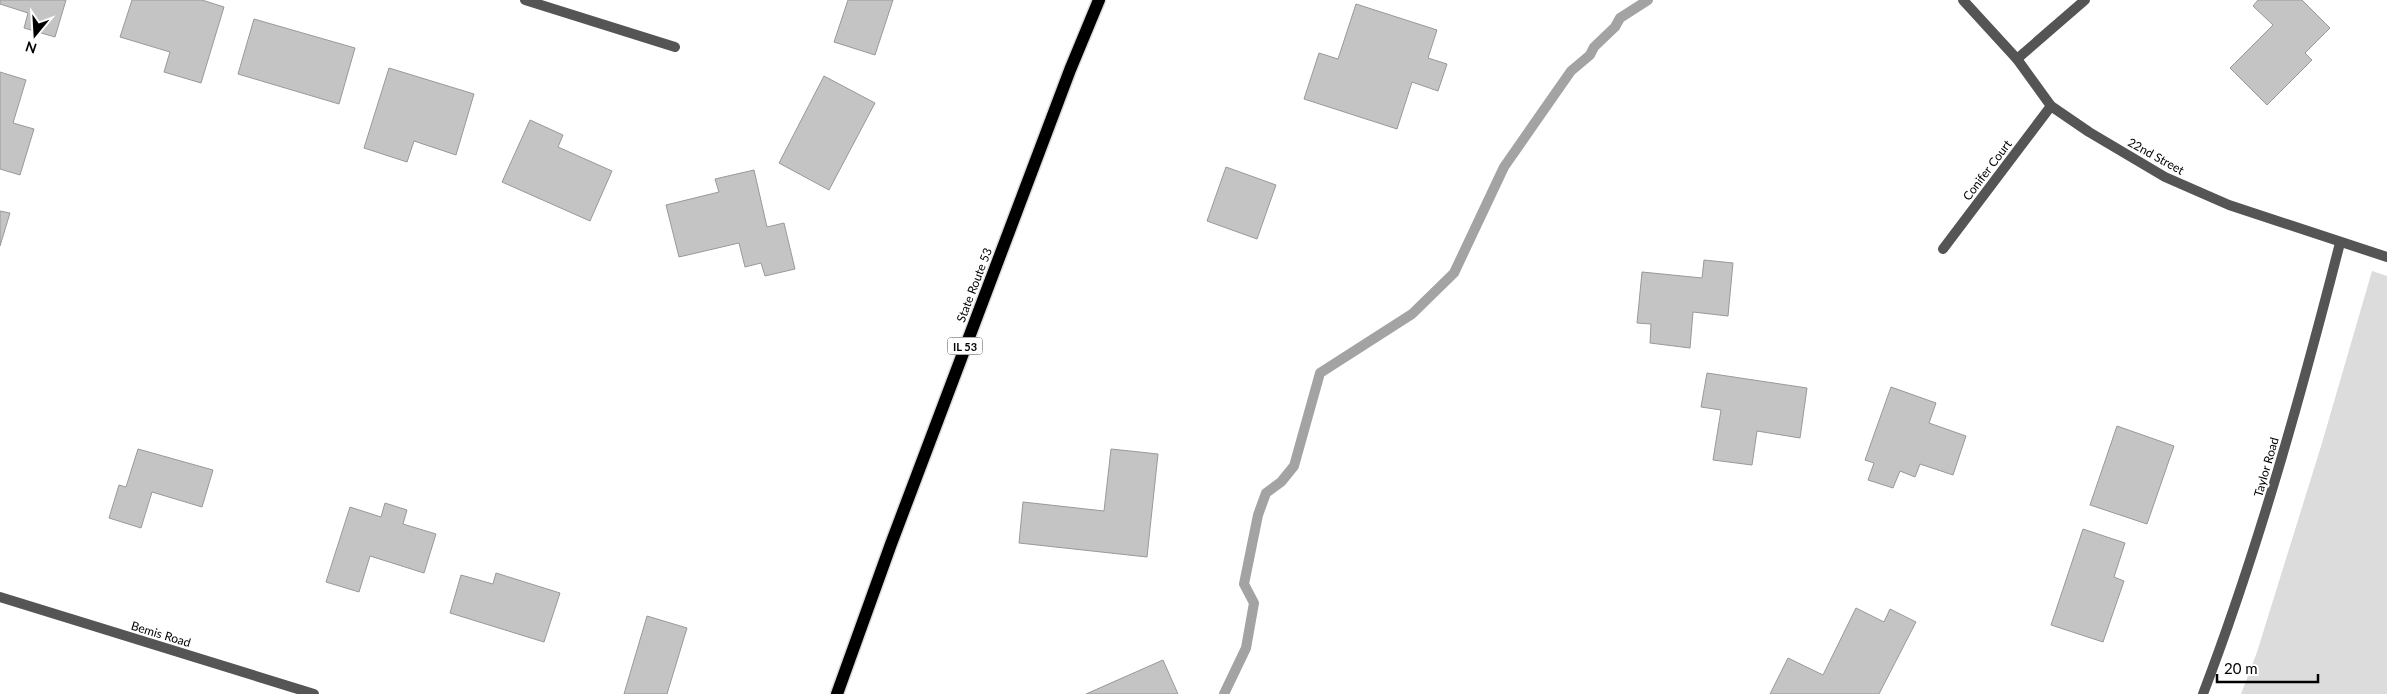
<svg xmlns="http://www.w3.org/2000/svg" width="2387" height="694" viewBox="0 0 2387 694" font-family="Lato,sans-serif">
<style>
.green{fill:#dcdcdc}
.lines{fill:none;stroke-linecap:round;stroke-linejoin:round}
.stream{stroke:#a3a3a3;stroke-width:10}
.building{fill:#c4c4c4;stroke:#999}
.primary-casing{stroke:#dbdbdb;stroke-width:15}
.minor{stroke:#555;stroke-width:10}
.primary{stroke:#000;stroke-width:12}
.labels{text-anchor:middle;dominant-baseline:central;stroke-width:4;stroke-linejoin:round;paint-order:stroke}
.shield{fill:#fff;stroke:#4c4c4c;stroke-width:1}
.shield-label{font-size:11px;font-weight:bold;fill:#000}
.street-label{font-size:12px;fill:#000;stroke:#fff}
</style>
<rect width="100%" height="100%" fill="#fff"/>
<path class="green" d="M2372 271 2387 276V694H2241L2257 652 2322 443Z"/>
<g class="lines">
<path class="stream" d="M1224 694 1246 648 1254 603 1244 584 1258 515 1266 493 1281 482 1294 466 1320 373 1412 314 1454 273 1504 167 1571 71 1590 55 1594 47 1615 27 1620 18 1648 0"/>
</g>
<g class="building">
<path d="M0 0H66L55 37 24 28 28 13 0 4Z"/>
<path d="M132 0H202L224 7 201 83 164 72 170 52 120 37Z"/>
<path d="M848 0H893L875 55 834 42Z"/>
<path d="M2258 0H2302L2330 28 2305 53 2312 60 2267 105 2230 68 2273 25 2253 6Z"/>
<path d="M1356 4 1437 30 1428 58 1447 64 1438 91 1412 82 1397 129 1304 99 1319 53 1338 59Z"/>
<path d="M254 19 355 48 339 104 238 74Z"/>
<path d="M389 68 474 94 456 155 414 141 407 162 364 148Z"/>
<path d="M0 72 26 80 13 123 34 129 20 175 0 169Z"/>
<path d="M824 76 875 103 829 190 779 163Z"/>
<path d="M530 120 563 135 558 147 612 171 590 221 502 182Z"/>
<path d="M1226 167 1276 185 1257 239 1207 221Z"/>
<path d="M754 170 767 227 784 223 795 269 765 276 761 263 745 267 739 243 679 257 666 205 719 192 715 179Z"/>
<path d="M0 211 10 213 0 246Z"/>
<path d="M1704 260 1733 263 1728 316 1693 312 1690 348 1650 343 1651 324 1637 323 1642 272 1702 278Z"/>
<path d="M1707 373 1807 388 1800 438 1757 431 1752 465 1713 460 1721 410 1701 407Z"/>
<path d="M1891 387 1936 403 1929 423 1966 436 1953 475 1920 464 1915 477 1900 471 1893 488 1868 480 1874 463 1865 460Z"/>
<path d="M2117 426 2174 446 2147 524 2090 505Z"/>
<path d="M138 449 213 470 202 507 152 492 141 528 109 518 119 485 126 487Z"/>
<path d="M1111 449 1158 454 1147 557 1019 543 1023 502 1104 511Z"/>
<path d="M385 503 407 510 403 524 436 534 424 573 370 556 359 592 326 582 350 507 381 517Z"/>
<path d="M2083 529 2125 543 2114 577 2124 581 2103 642 2051 625Z"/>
<path d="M496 573 560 593 544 642 450 613 461 575 493 584Z"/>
<path d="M1856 608 1884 622 1890 609 1916 622 1879 694H1770L1788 658 1823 675Z"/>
<path d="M647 616 687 628 667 694H624Z"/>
<path d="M1163 660 1178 694H1086Z"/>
</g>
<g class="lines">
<g class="primary-casing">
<path id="primary" d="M837 694 891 544 1070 70 1099 0"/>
</g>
<g class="minor">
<path d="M525 0 675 47"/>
<path d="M1963 0 2017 59 2051 106 2089 132 2165 177 2229 205 2387 257"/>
<path d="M2017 59 2085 0"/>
<path d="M1943 249 2051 106"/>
<path d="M0 597 314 694"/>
<path d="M2203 694C2259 547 2301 395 2340 243"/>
</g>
<use href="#primary" class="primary"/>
</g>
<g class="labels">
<rect class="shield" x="947.5" y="337.5" width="35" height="17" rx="4"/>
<g class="shield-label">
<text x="965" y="346">IL 53</text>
</g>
<g class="street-label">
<text transform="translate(2156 156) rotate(29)">22nd Street</text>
<text transform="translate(1987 170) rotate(-53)">Conifer Court</text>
<text transform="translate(974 285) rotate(-69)">State Route 53</text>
<text transform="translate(2266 467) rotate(-74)">Taylor Road</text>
<text transform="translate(161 634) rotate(17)">Bemis Road</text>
</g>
</g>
<g transform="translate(35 35) rotate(198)" stroke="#ffffff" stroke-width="4" paint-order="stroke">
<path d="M0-4L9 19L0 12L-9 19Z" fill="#000000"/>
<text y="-8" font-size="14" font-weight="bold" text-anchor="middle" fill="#000000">N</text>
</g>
<path d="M2217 674v8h101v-8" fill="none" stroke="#000000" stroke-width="2.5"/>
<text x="2224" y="674" font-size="15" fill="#000000" stroke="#ffffff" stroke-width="4" paint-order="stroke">20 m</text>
</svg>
